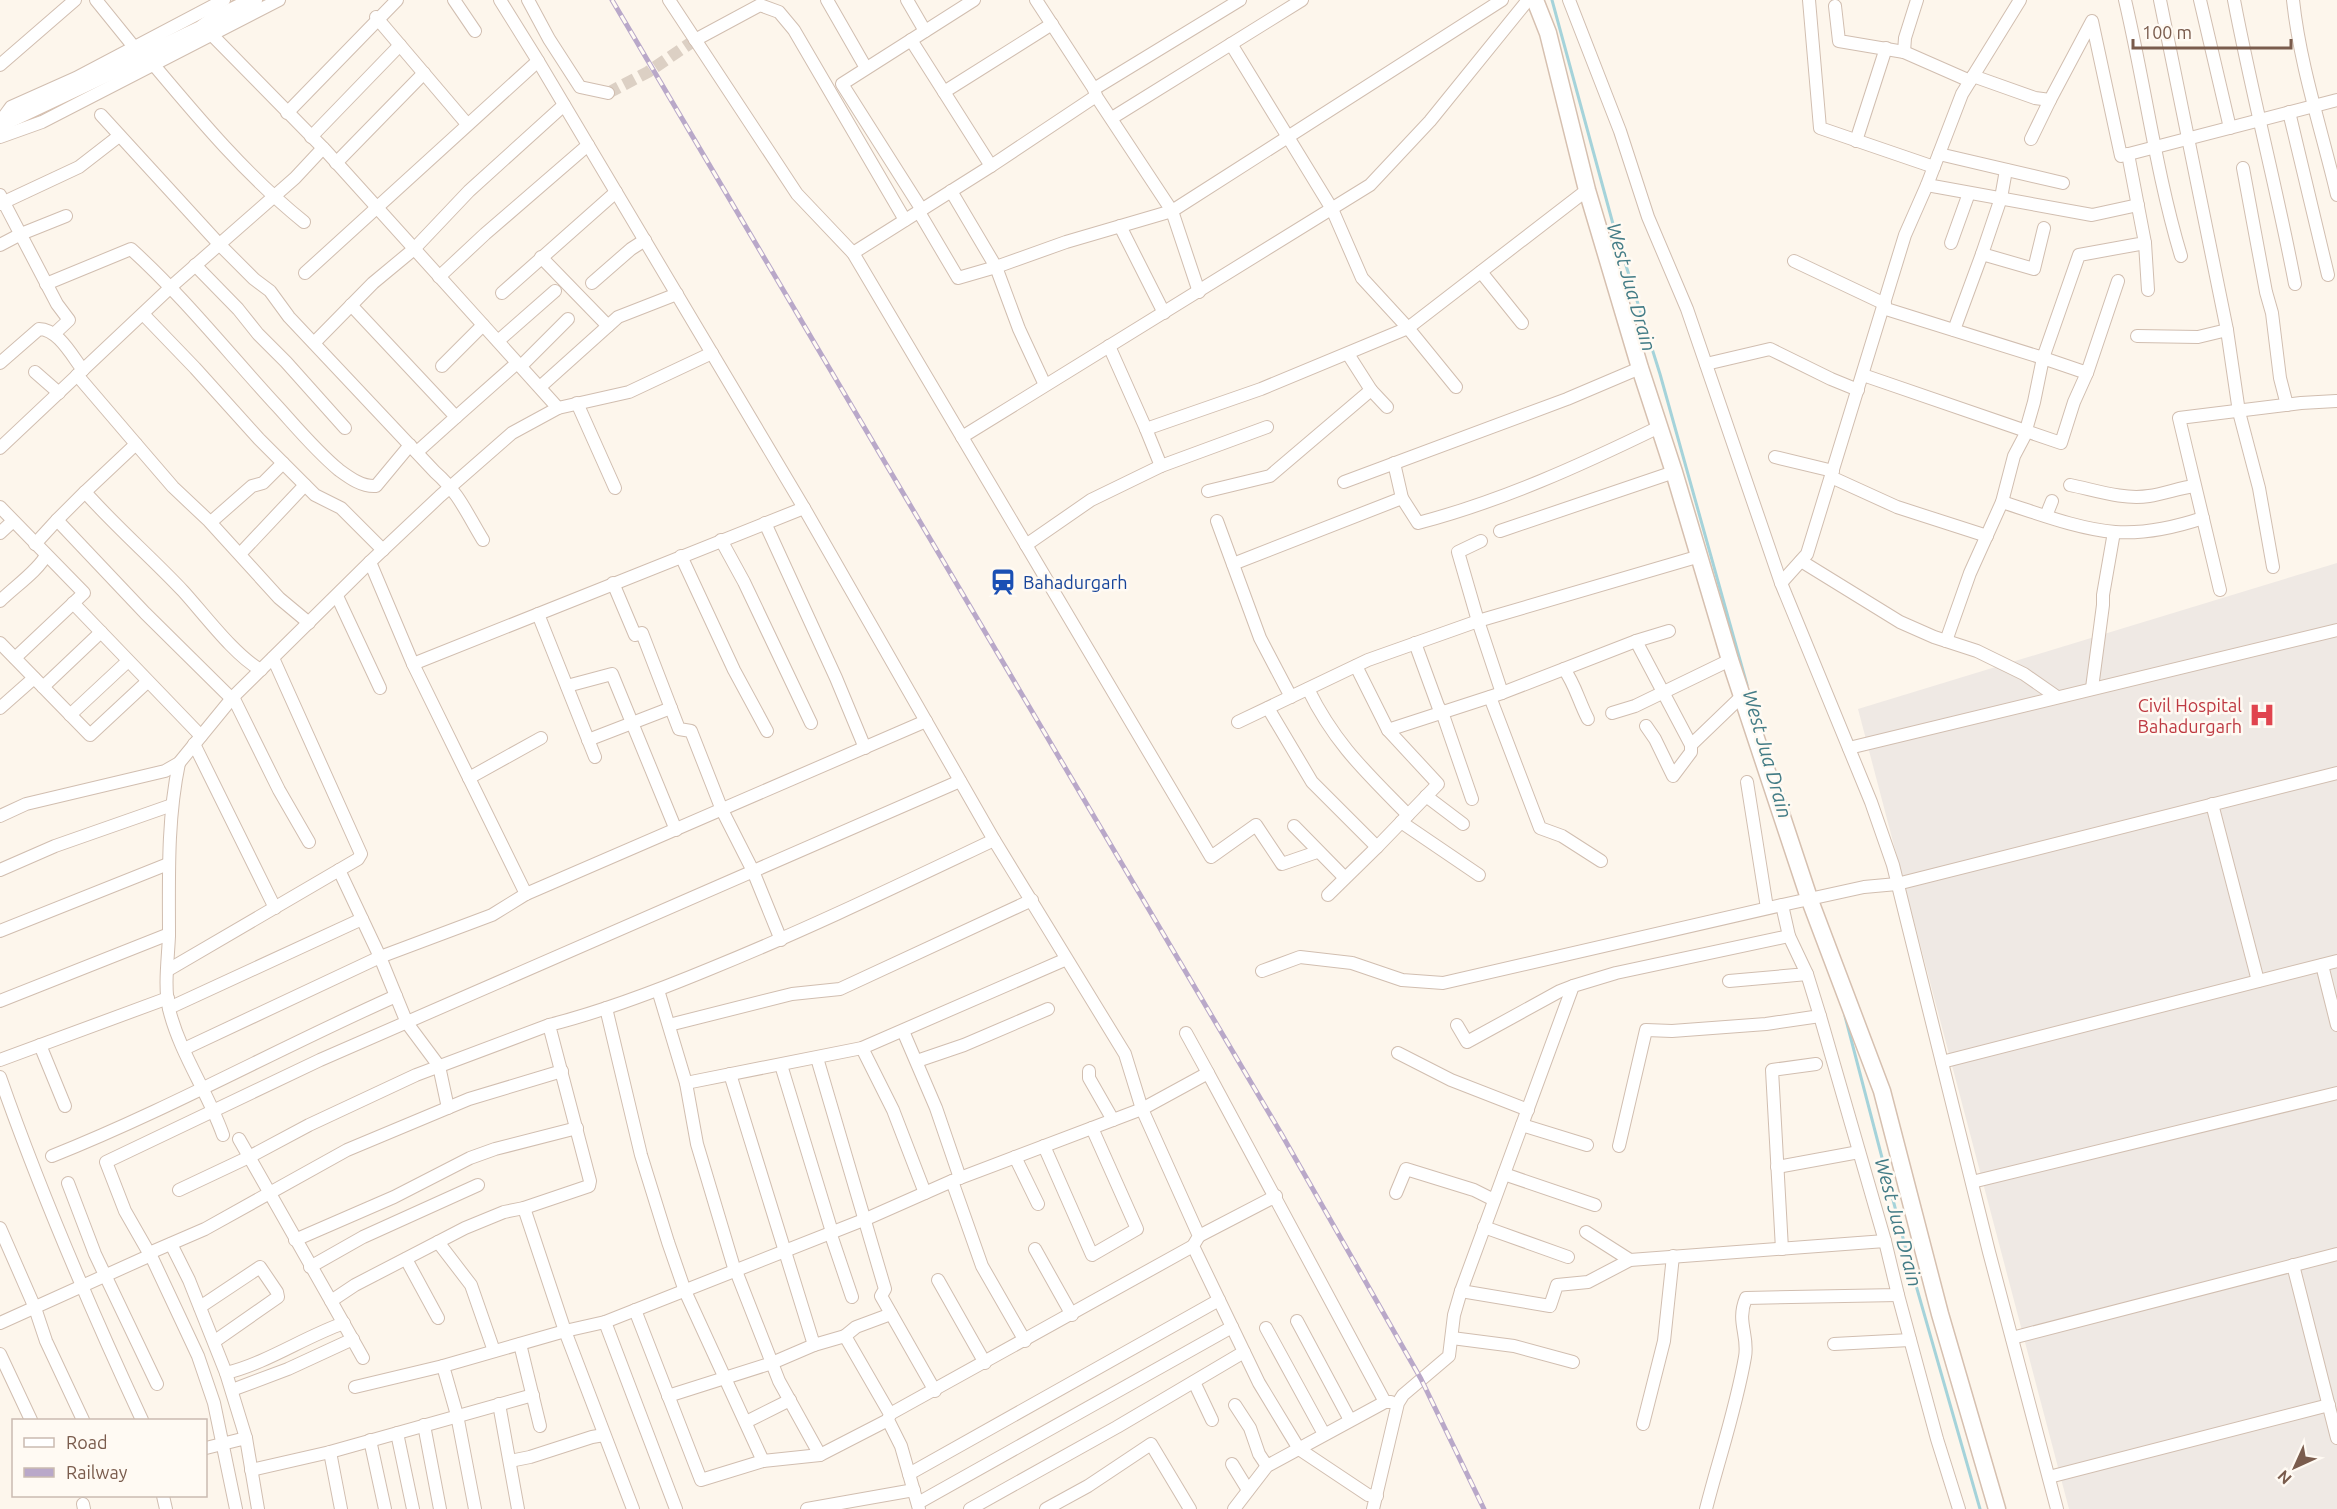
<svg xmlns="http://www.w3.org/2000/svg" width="2337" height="1509" viewBox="0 0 2337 1509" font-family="Ubuntu,sans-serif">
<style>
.industrial{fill:#efe9e4}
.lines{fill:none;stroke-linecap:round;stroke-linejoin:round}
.stream{stroke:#a5d3da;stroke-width:3}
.minor-tunnel{stroke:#dcd0c4;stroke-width:12;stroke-dasharray:12 6;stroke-linecap:butt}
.minor-casing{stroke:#d1beb0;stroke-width:14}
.secondary-casing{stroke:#d6c0b0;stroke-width:19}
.minor{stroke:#fff;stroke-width:12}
.secondary{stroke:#fff;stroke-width:16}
.rail-casing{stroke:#b9a8c9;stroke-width:5}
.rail{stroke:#fffaf3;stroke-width:3;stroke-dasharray:9;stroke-linecap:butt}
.labels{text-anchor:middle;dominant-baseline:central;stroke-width:5;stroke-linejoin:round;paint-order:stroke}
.transit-label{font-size:18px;fill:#164399;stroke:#fffaf3;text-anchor:start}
.health-label{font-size:18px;fill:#be3a42;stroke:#fffaf3;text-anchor:end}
.water-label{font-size:20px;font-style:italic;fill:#437c86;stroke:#fffaf3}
</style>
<rect width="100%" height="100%" fill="#fdf6ec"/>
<path class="industrial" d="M2337 563V1509H2069L1858 709Z"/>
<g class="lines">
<g class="stream">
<path d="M1552 0 1613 224 1660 374 1747 685"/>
<path d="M1845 1016 1909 1261 1980 1509"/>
</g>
<path class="minor-tunnel" d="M608 93 648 72 695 40"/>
<g class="minor-casing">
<g id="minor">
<path d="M96 0 134 47"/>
<path d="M454 0 475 31"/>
<path d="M528 0 549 39 580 87 608 93"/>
<path d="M669 0 797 194 853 253 1211 857 1256 825 1282 864 1317 852"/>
<path d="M827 0 866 68"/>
<path d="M907 0 925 31"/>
<path d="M1036 0 1094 89 1096 96 1172 211 1199 292"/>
<path d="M1569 0 1620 131 1648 217 1687 309 1781 583 1871 802 1893 865 1989 1252 2057 1509"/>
<path d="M1809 0 1820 128 1934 167"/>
<path d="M2125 0C2145 85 2156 173 2181 256"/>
<path d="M2160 0 2227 330 2239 412 2259 488 2273 567"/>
<path d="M2200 0 2230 128"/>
<path d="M2234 0C2252 95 2277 189 2295 284"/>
<path d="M2293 0C2300 66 2322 131 2337 195"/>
<path d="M1835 6 1839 41 1904 52 1970 81"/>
<path d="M376 17 467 124"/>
<path d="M213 36 326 151 558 408"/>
<path d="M695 40 760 5 779 12 794 30 905 220"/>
<path d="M911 40 991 166"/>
<path d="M1231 44 1332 209 1362 278 1408 328 1456 387"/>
<path d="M1904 52 1905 38 1917 0"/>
<path d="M538 61 804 508 994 840 1125 1054 1142 1109 1199 1236 1193 1246 1259 1383 1299 1449 1368 1495 1377 1496"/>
<path d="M153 64C200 120 247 176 304 222"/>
<path d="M0 65 75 0"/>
<path d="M1973 76 2035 98 2050 100 2092 21 2121 156 2337 100"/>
<path d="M1094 89 1240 0"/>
<path d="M944 92 1052 24"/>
<path d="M2289 112 2328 275"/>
<path d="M287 113 397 0"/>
<path d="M101 115 219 244 254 279 270 291 289 317 435 472C459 493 467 514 483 540"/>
<path d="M1112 118 1302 0"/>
<path d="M0 122 11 107 76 78 224 0"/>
<path d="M0 137 42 122 279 0"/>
<path d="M311 137 400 45"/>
<path d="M2031 139 2050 100"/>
<path d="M1856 141 1886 48"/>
<path d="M1939 154 2063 183"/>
<path d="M336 163 424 73"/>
<path d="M2243 168 2266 292 2272 313 2280 378 2287 405"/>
<path d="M1927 185 2092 215 2138 205"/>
<path d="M951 191 996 267 1019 329 1045 385"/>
<path d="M0 195 57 304 69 320 54 334"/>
<path d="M0 204 79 167 119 136"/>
<path d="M922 210 842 84 974 0"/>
<path d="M919 212 958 278 996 267 1066 242 1172 211 1502 0"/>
<path d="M1120 226 1164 313"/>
<path d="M1951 243 1969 193"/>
<path d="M2145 243 2148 290"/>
<path d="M0 245 21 234 66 216"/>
<path d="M853 253 991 166 1096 96"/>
<path d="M1982 254 2001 198 2006 170"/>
<path d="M541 257 608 326"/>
<path d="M1794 261 1885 304"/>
<path d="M195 265 238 309 258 334 286 362 345 428"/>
<path d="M1481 272 1522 323"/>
<path d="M305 273 538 61 500 0"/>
<path d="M439 277 485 234 588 145"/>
<path d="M592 283 631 249 645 240"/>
<path d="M46 284 131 249C184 297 229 354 278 407 297 428 317 452 339 470 350 478 362 487 376 486L410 445"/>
<path d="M502 293 616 192"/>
<path d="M351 305 456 417 417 452"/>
<path d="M1883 308 2043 358 2079 255 2145 243 2128 154"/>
<path d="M143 314 195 368 259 439 315 495 341 508 383 550"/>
<path d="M1954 330 1982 254 2034 269 2044 228"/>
<path d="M2137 336 2198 337 2227 330"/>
<path d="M498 341 555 291"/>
<path d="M314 343 373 283 414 249 469 191 564 105"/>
<path d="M1109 346 1146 429 1261 389 1408 328 1587 190"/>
<path d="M0 363 39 329C58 329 72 356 83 370"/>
<path d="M1706 364 1770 349 1831 379 1858 390"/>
<path d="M442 366 483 325"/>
<path d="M521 366 568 319"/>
<path d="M35 372 59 393"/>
<path d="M77 375 136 444"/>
<path d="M1863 375 2061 443 2074 402 2087 373"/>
<path d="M540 387 618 317 677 294"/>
<path d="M1371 390 1387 407"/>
<path d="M577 403 615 488"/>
<path d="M456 417 517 363"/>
<path d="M1146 429 1161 466"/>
<path d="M962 437 1370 185 1430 121 1528 0"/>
<path d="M0 448 173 285 295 178 323 148"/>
<path d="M1775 457 1833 471"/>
<path d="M1394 463 1402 498 1418 523C1502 501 1581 465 1659 427"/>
<path d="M1831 477 1897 507 1987 536"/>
<path d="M1344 482 1567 399 1640 368"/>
<path d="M2070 485C2095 490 2123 500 2149 496 2164 494 2179 488 2194 486"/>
<path d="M1208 491 1270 476 1371 390 1348 354"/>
<path d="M85 492 136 444 173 487 209 521 279 598 309 623"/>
<path d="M2002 502C2037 513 2078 529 2115 532 2144 534 2176 527 2203 518"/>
<path d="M0 507 84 593 15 658"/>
<path d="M2046 516 2052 501"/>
<path d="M57 520 85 492C116 527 151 557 183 591 204 614 235 656 261 670"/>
<path d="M1217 521 1260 638 1291 697"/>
<path d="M211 522 252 486 263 483 283 463"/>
<path d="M765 523 836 678 865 748"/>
<path d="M1500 531 1674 472"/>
<path d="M0 533 13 521"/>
<path d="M721 540 744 582 811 723"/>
<path d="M1481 541 1458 552 1478 621 1502 693"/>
<path d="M35 544 57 520 145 613 232 699"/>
<path d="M1026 545 1091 500 1161 466 1267 427"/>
<path d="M240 554 305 485"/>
<path d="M681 556 734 670 767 731"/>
<path d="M1801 561 1900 622 1934 637 1977 651 2024 674 2057 697"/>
<path d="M370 562 413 664 526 894"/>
<path d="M1233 564 1402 498"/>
<path d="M613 583 635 635 642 633 679 729 691 731 722 810 753 871 781 940"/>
<path d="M1781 583 1807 554 1905 235 1927 185 1962 94 2020 0"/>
<path d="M2220 590 2179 418 2301 403 2336 401"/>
<path d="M337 596 380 688"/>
<path d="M0 601C13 588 40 569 46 555"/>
<path d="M73 603 201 736"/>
<path d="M538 614 595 757"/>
<path d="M1636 641 1669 631"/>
<path d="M1946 641 1970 573 2002 502 2014 456 2024 437 2034 402 2043 358 2087 373 2118 281"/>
<path d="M0 643 90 735 147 682"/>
<path d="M1415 643 1438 706 1442 712 1472 799"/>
<path d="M413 664 804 508"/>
<path d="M1564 669C1575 684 1579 702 1588 719"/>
<path d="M567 686 612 674 676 830"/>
<path d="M43 687 101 632"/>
<path d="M2092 688 2103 605V595L2114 532"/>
<path d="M1308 689C1335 744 1366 772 1408 815"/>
<path d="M233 697 279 790 309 842"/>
<path d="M1490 697 1540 828 1562 836 1601 861"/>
<path d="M0 708 34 678"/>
<path d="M1268 708 1312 782 1377 847 1438 784 1388 730 1356 666"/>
<path d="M1612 713 1635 706 1730 660"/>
<path d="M70 715 128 661"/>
<path d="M1238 722 1368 660 1478 621 1700 556"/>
<path d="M1646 726 1655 739 1673 776 1691 752V745"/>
<path d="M1388 730 1502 693 1636 641 1691 745 1743 695"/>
<path d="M588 740 671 708"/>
<path d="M194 744 275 908"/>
<path d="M1849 748 2337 630"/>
<path d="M179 763C167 820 169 878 169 936 168 959 164 987 169 1009 180 1054 208 1092 223 1135"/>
<path d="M469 778 541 738"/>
<path d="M1747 782 1767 908"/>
<path d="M1426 796 1463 824"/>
<path d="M2212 804 2258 981"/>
<path d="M0 816 26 804 165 771 179 763 233 697 370 562 440 496 512 433 558 408 629 392 712 353"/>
<path d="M1401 822 1479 875"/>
<path d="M1294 826 1344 877"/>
<path d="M0 870 55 846 172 805"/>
<path d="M339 870 380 957 407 1023 439 1066 448 1108"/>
<path d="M1328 895 1377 847"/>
<path d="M0 931 168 864"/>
<path d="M2322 965 2337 1025"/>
<path d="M168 970 358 859 361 854 273 658"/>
<path d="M1262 971 1300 957 1352 963 1402 980 1443 983 1782 905"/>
<path d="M1729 981 1807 974 1789 936 1782 905 1864 887 1897 884 2337 773"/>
<path d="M658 990 686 1083 697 1144 735 1271"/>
<path d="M0 1001 169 934"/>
<path d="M169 1008 362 919"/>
<path d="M606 1008 641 1155 668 1242 685 1291 763 1461"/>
<path d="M1820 1016 1885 1241"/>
<path d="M669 1025 792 994 840 989 1032 900"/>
<path d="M1457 1025 1467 1042 1560 991 1573 986"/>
<path d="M903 1031 936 1108 960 1178"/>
<path d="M1186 1033 1208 1073"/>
<path d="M40 1045 65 1106"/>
<path d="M862 1048 893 1110 925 1193"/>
<path d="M184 1049 380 957 492 915 526 894 926 721"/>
<path d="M1398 1053 1451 1080 1528 1110"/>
<path d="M817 1058 885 1289 881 1296 935 1391"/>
<path d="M0 1060 168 998"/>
<path d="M917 1061 964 1045 1048 1009"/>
<path d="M1942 1062 2337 961"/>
<path d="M781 1065 832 1232"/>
<path d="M1089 1071V1078L1113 1120"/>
<path d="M730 1074 814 1345 845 1336 890 1414 888 1420 901 1446 919 1509"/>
<path d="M0 1077C41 1194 90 1308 142 1420"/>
<path d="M686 1083 862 1048 1062 961"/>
<path d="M1522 1125 1587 1145"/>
<path d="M239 1139 331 1301"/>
<path d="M1044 1146 1092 1255 1137 1229 1092 1128"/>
<path d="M1619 1146 1646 1030 1672 1031 1766 1024 1820 1016 1807 974"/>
<path d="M52 1156C170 1109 281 1047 396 996"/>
<path d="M1015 1157 1038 1204"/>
<path d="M1777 1167 1859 1152"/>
<path d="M1504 1174 1595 1205"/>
<path d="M952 1181 1142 1109 1208 1073 1385 1402"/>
<path d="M1972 1182 2337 1093"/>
<path d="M68 1183 95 1254 157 1384"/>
<path d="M179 1190 249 1157 309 1125 416 1075 549 1025"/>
<path d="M1396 1193 1406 1169 1474 1190 1494 1200"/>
<path d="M524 1208 565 1331 633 1509"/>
<path d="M1484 1227 1568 1257"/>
<path d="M0 1228 35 1308 46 1341 83 1420"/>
<path d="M830 1232 852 1297"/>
<path d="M1586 1232 1630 1260"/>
<path d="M1199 1236 1276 1196"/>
<path d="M295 1240 394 1197 470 1158 495 1149 577 1128"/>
<path d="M438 1242 471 1285 494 1351"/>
<path d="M171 1244 189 1280 226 1373"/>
<path d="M1035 1249 1072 1315"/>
<path d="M1782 1249 1772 1070 1816 1064"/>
<path d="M406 1259 438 1318"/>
<path d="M2293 1265 2337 1438"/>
<path d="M310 1267 363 1237 478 1185"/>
<path d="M736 1271 779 1381 820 1455"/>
<path d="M938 1280 985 1363"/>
<path d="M1461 1291 1550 1306 1557 1285 1588 1282 1630 1260 1885 1241 1898 1295 1746 1298C1736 1322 1749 1335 1745 1357 1736 1409 1719 1458 1706 1509"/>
<path d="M1898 1295 1937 1439 1959 1509"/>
<path d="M200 1307 260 1267 277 1292 278 1297 215 1341"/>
<path d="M635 1310 701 1480 763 1461 820 1455 888 1420"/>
<path d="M1297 1321 1350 1420"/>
<path d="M605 1322 676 1509"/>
<path d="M0 1323 151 1255 154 1251 205 1229 347 1150 469 1099 562 1071"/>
<path d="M1266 1328 1324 1434"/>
<path d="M845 1336 856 1327 891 1314"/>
<path d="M1452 1338 1514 1346 1573 1362"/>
<path d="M2012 1338 2337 1254"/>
<path d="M520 1344 540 1426"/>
<path d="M1834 1344 1910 1340"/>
<path d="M0 1354 31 1420"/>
<path d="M363 1358 331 1301 355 1285 465 1228 504 1212 524 1208 589 1186 590 1181 549 1025C605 1011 659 990 712 968 808 929 901 884 994 840"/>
<path d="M1194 1382 1212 1420"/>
<path d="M355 1387 443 1366"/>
<path d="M232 1390 288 1369 353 1339"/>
<path d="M668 1396 772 1363 814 1345"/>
<path d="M499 1404 518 1509"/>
<path d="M1235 1405 1250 1428 1259 1454 1267 1466"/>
<path d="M890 1414 1193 1246"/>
<path d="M746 1422 790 1400"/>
<path d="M1643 1424 1664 1341 1673 1256"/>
<path d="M424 1425 440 1509"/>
<path d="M397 1433 413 1509"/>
<path d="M246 1438 226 1373C267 1363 304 1337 344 1323"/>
<path d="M370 1440 385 1509"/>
<path d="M206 1448 246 1438 258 1509"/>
<path d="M330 1452 341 1509"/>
<path d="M510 1461 530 1457 592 1437 604 1435"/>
<path d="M1232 1464 1248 1490"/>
<path d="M251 1470 330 1452 533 1395"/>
<path d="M909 1474 1219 1300"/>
<path d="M2049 1477 2329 1405"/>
<path d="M163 1496 166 1509"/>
<path d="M918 1503 1232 1327"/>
<path d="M83 1504 84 1509"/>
<path d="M236 1509 214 1403 198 1356 153 1260 125 1211 106 1162 320 1060 960 781"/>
<path d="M475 1509 457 1415 443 1366 565 1331 605 1322 866 1219 952 1181 982 1266 1025 1341"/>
<path d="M807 1509 914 1490"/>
<path d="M970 1509 1117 1427 1244 1352"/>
<path d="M1046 1509 1088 1486 1151 1444 1190 1509"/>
<path d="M1234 1509 1267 1466 1385 1402H1391"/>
<path d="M1373 1509 1398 1403 1403 1395 1449 1356 1454 1315 1461 1291 1573 986 1616 973 1789 936"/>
</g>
</g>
<g class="secondary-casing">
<g id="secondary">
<path d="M1535 0 1548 33 1587 190 1640 368 1674 472 1730 660 1809 898 1882 1091 1940 1314 1997 1509"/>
<path d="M0 124 201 29 212 21 254 0"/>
</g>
</g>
<use href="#minor" class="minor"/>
<use href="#secondary" class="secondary"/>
<g class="rail-casing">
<path id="rail" d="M612 0 1282 1135 1421 1379 1484 1509"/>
</g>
<use href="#rail" class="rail"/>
</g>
<defs>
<g id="station-bare" transform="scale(2.07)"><path d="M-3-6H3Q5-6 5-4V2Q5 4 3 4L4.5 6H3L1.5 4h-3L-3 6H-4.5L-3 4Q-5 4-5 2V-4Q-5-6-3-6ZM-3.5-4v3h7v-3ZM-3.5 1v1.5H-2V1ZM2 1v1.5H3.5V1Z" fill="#1a4fb4" stroke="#fffaf3" stroke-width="2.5" paint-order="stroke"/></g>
<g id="hospital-bare" transform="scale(2.07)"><path d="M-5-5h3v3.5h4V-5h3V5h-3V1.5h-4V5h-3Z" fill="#e0444e" stroke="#fffaf3" stroke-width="2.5" paint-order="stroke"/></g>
</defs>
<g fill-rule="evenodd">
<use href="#station-bare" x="1003" y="582"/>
<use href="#hospital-bare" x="2262" y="715"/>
</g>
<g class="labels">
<g class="transit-label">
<text x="1023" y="582">Bahadurgarh</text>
</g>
<g class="health-label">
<text x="2242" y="705">Civil Hospital<tspan x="2242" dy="21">Bahadurgarh</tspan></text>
</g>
<g class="water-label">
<text transform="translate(1632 287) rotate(74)">West Jua Drain</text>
<text transform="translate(1768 754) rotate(74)">West Jua Drain</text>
<text transform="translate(1899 1222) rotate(75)">West Jua Drain</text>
</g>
</g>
<rect x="12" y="1419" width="195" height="78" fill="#fffaf3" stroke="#cabbb1" stroke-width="1.5"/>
<rect x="24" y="1438" width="30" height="9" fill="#ffffff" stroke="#cabbb1" stroke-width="1.5"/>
<text x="66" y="1449" font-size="18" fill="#7a5c4d">Road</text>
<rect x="24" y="1468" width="30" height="9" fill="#b9a8c9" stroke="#cabbb1" stroke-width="1.5"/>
<text x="66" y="1479" font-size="18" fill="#7a5c4d">Railway</text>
<g transform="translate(2295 1467) rotate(225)" stroke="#fffaf3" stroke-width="4.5" paint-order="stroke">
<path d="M0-4.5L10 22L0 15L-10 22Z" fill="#7a5c4d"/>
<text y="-9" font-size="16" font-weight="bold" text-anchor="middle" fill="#7a5c4d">N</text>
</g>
<path d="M2133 39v9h158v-9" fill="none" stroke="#7a5c4d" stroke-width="3"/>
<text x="2142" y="39" font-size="18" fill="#7a5c4d" stroke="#fffaf3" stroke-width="4.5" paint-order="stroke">100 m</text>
</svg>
